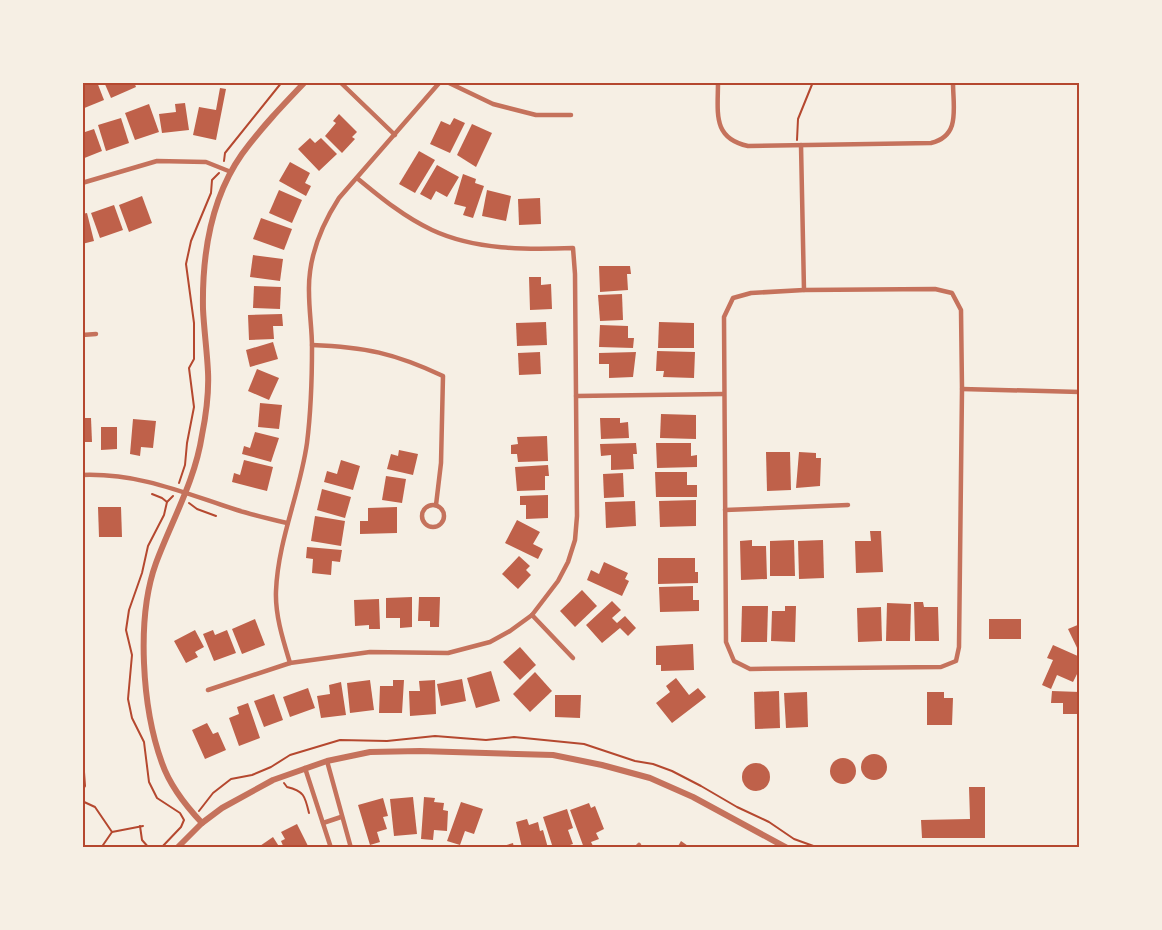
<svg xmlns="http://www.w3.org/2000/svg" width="1162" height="930" viewBox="0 0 1162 930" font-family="Overpass,sans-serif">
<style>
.building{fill:#bf614a}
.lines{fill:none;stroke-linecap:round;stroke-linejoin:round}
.path{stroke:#b5482f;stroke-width:2}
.minor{stroke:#c5725c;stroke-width:4.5}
.tertiary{stroke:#c5725c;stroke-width:6}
.neatline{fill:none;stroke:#b5482f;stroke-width:2}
</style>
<rect width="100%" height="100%" fill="#f6efe4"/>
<g class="building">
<path d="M82 82H97L104 100 82 109Z"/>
<path d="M104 82H134L136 87 111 98Z"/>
<path d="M220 88 226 89 216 140 193 135 199 107 216 110Z"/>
<path d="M185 103 189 130 162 133 159 114 176 112 175 104Z"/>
<path d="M149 104 159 132 135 140 125 113Z"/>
<path d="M339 114 357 132 352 137 355 139 342 153 325 136 336 123 333 121Z"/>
<path d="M121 118 129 143 106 151 98 125Z"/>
<path d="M454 118 465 123 450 153 430 144 441 121 450 125Z"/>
<path d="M472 124 492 133 476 167 457 155Z"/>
<path d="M94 129 102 151 82 159V133Z"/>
<path d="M310 138 315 143 321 138 337 154 319 171 298 149Z"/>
<path d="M419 151 435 160 415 193 399 184Z"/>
<path d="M290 162 310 173 305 183 311 186 306 196 279 181Z"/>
<path d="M437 165 459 177 447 197 436 191 431 200 420 194Z"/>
<path d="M463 174 476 179 475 183 484 186 473 218 463 215 466 207 454 204Z"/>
<path d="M279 190 302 200 292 223 269 213Z"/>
<path d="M487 190 511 196 506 221 482 216Z"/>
<path d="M142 196 152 223 129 232 119 205Z"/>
<path d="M540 198 541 224 519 225 518 199Z"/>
<path d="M114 205 123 230 100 238 91 213Z"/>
<path d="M87 213 94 241 82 244V214Z"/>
<path d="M261 218 292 229 284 250 253 239Z"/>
<path d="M253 255 283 259 280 281 250 277Z"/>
<path d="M599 266H630L631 274H627L628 290 600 292Z"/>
<path d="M529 277H541V285L551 284 552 309 530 310Z"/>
<path d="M254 286 281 287 280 309 253 308Z"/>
<path d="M622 294 623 320 600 321 598 295Z"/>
<path d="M282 314 283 326H273L274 339 249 340 248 315Z"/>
<path d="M546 322 547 345 517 346 516 323Z"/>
<path d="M659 322 694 323V348H658Z"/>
<path d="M600 325 628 326V338H634L633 348 599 347Z"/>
<path d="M273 342 278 359 250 367 246 350Z"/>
<path d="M657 351 695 352 694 378 663 377 664 371H656Z"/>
<path d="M540 352 541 374 519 375 518 353Z"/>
<path d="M636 352 633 377 609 378V364H599V353Z"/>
<path d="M257 369 279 378 269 400 248 391Z"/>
<path d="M260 403 282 405 279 429 258 427Z"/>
<path d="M661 414 696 415V439L660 438Z"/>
<path d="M82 418H91L92 442H82Z"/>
<path d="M600 418H620V423L628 422 629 438 601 439Z"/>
<path d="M133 419 156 421 153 448 141 447 140 456 130 454Z"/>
<path d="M101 427H117V449L101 450Z"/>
<path d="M255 432 279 438 271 462 242 454 244 446 250 448Z"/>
<path d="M547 436 548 461 518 462 517 454H511V445L518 444 517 437Z"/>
<path d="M636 443 637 454H633L634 469 611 470V455L601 456 600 444Z"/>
<path d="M656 443H691V456L697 455V467L657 468Z"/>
<path d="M399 450 418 454 413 475 387 469 391 454 398 456Z"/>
<path d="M766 452H790L791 490 767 491Z"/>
<path d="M799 452 816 453V458H821L820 486 796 488Z"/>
<path d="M244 460 273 467 267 491 232 482 234 473 240 475Z"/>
<path d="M341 460 360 466 353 490 324 482 327 471 337 474Z"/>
<path d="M548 465 549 476H545V490L517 491 515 467Z"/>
<path d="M655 472H687V485H697V497H656Z"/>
<path d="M623 473 624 497 604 498 603 474Z"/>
<path d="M386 476 406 479 402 503 382 500Z"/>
<path d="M322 489 351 497 345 518 317 510Z"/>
<path d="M548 495V518L526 519V505H520V496Z"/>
<path d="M696 500V526L660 527 659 501Z"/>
<path d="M635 501 636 526 606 528 605 502Z"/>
<path d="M98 507H121L122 537H99Z"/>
<path d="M397 507V533L360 534V521H368V508Z"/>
<path d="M315 516 345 521 341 546 311 541Z"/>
<path d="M517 520 540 532 533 544 543 549 538 559 505 543Z"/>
<path d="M870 531H881L883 572 856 573 855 541H871Z"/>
<path d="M752 540V546H766L767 579 741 580 740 541Z"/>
<path d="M794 540 795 576H770V541Z"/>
<path d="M823 540 824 578 799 579 798 541Z"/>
<path d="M307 547 342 550 340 562 332 561 331 575 312 573 313 559 306 558Z"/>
<path d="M519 556 530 566 526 570 531 575 518 589 502 574Z"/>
<path d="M658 558H695V572H698V583L658 584Z"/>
<path d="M604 562 628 573 625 579 629 581 622 596 587 580 591 570 599 574Z"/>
<path d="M693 586V600H699V611L660 612 659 587Z"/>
<path d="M582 590 597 606 575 627 560 611Z"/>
<path d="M412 597V627L400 628V618H386V598Z"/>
<path d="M419 597H440L439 627H430V621H418Z"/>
<path d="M379 599 380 629H369V625L355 626 354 600Z"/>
<path d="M612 601 621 610 612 618 617 623 625 616 636 628 628 636 620 628 602 643 586 625Z"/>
<path d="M914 602H923L924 607H938L939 641H915Z"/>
<path d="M887 603 911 604 910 641H886Z"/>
<path d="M742 606H768L767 642H741Z"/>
<path d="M785 606H796L795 642 771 641 772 611H785Z"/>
<path d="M881 607 882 641 858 642 857 608Z"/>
<path d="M255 619 265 645 242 654 232 629Z"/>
<rect x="989" y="619" width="32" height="20"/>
<path d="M1080 624V654L1068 629Z"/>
<path d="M195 630 204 647 195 652 198 657 186 663 174 641Z"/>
<path d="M213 630 215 635 227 630 236 653 214 661 203 634Z"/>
<path d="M693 644 694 670 661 671V665H656V646Z"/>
<path d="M1053 645 1080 657V668L1073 682 1057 675 1051 689 1042 685 1053 660 1047 658Z"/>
<path d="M520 647 536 665 520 680 503 662Z"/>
<path d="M491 671 500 701 476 708 467 678Z"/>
<path d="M535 672 552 691 530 712 513 694Z"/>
<path d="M676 678 689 695 698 688 706 697 672 723 656 703 670 692 666 686Z"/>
<path d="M462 679 466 701 441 706 437 684Z"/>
<path d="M370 680 374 710 350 713 347 683Z"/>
<path d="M393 680H404L402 713H379L380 686H393Z"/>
<path d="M435 680 436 714 410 716 409 691H420L419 681Z"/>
<path d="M341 682 346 715 321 718 317 696 330 694 329 685Z"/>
<path d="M308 688 315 708 290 717 283 697Z"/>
<path d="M779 691 780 728 755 729 754 692Z"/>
<path d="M1052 691 1080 692V714H1063V703H1051Z"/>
<path d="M807 692 808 727 786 728 784 693Z"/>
<path d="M927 692H944V698H953L952 725H927Z"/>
<path d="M274 694 283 720 264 727 254 701Z"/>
<path d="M555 695H581L580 718 555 717Z"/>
<path d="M248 703 260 738 239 746 229 718 239 714 237 707Z"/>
<path d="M207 723 213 734 218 732 226 750 205 759 192 730Z"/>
<circle cx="874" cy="767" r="13"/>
<circle cx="843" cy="771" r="13"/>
<circle cx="756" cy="777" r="14"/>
<path d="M969 787H985V838H922L921 820 970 819Z"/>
<path d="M413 797 417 834 394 836 390 799Z"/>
<path d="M424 797 435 798 434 802 444 803 443 810 448 811 447 831 434 830 433 840 421 839Z"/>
<path d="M383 798 388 816 383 817 387 829 377 832 380 842 370 845 358 805Z"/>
<path d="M461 802 483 809 474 834 465 831 460 845 447 841Z"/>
<path d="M589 803 591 808 595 806 604 829 596 833 599 839 591 842 593 846 584 848 570 810Z"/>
<path d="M567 809 573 828 568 830 573 844 567 846V848H553L543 817Z"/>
<path d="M527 819 529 825 538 822 540 831 543 830 548 848H522L516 822Z"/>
<path d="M297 824 309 848H284L281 841 285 839 281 832Z"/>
<path d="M273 837 280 848H257Z"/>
<path d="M681 841 691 848H677Z"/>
<path d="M513 843 514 848H500V847Z"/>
</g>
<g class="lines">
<g class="path">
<path d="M797 140 798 119 813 82"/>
<path d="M224 161 225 153 282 82"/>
<path d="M179 483 185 465 187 443 194 407 189 368 194 359V323L186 264 191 241 211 193 212 180 219 173"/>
<path d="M152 494 162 498 167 502"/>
<path d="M189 503 197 509 216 516"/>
<path d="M284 783 287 787C304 791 305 796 309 813"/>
<path d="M82 791 85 786 84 772"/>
<path d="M82 801 95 807 112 832"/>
<path d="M199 811 213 793 231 779 252 775 271 767 290 755 340 740 387 741 435 736 486 740 514 737 584 744 635 761 653 764 672 771 701 786 737 807 769 822 794 839 819 848"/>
<path d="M140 826 142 840 149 848"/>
<path d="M101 848 112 832 143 826"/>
<path d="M161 848 181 827 184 820 180 813 157 798 149 782 144 742 132 718 128 699 132 655 126 630 129 610 142 573 148 546 164 515 167 502 173 496"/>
</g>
<g class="minor">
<path d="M340 82 395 135"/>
<path d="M447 82 493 104 536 115H571"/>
<path d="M718 82C718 113 712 138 748 146L931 143C961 136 953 108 953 82"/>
<path d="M801 145 804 290"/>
<path d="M82 183 157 161 206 162 231 172"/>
<path d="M935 289 952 293 961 310 962 389 959 647 956 661 941 667 750 669 734 661 726 642 724 317 733 298 751 293 804 290Z"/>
<path d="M82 335 96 334"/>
<path d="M312 345C365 347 394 353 443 376L441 463 436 505"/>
<path d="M962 389 1080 392"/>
<path d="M576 396 723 394"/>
<path d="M82 475C140 473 184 493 237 510 253 515 270 519 287 523"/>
<circle cx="433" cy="516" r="11"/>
<path d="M725 510 848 505"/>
<path d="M532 615 573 658"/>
<path d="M290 663C283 640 275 615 276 591 278 540 300 493 307 443 311 411 312 379 312 347 312 329 309 311 309 292 308 258 321 226 339 198L440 82"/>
<path d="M208 690 290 663 370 652 448 653 490 642 510 631 532 615 558 581 568 562 575 540 577 516 575 274 573 248C527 250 475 250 432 230 404 217 380 197 357 178"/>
<path d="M327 761 351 848"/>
<path d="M305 768 331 848"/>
<path d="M323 823 341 817"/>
<path d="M636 848 639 845"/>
</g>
<g class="tertiary">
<path d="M202 823C185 805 170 786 162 763 142 708 136 618 156 563 172 520 195 481 202 435 206 415 209 393 208 372 207 351 204 330 203 309 202 256 211 198 242 154 261 128 283 105 305 82"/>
<path d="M177 848 202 823 222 808 273 780 327 761 370 752 420 751 553 755 602 765 650 778 693 797 787 848"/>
</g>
</g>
<rect width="1162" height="930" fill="none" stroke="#f6efe4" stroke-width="168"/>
<rect x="84" y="84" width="994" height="762" class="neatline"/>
</svg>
